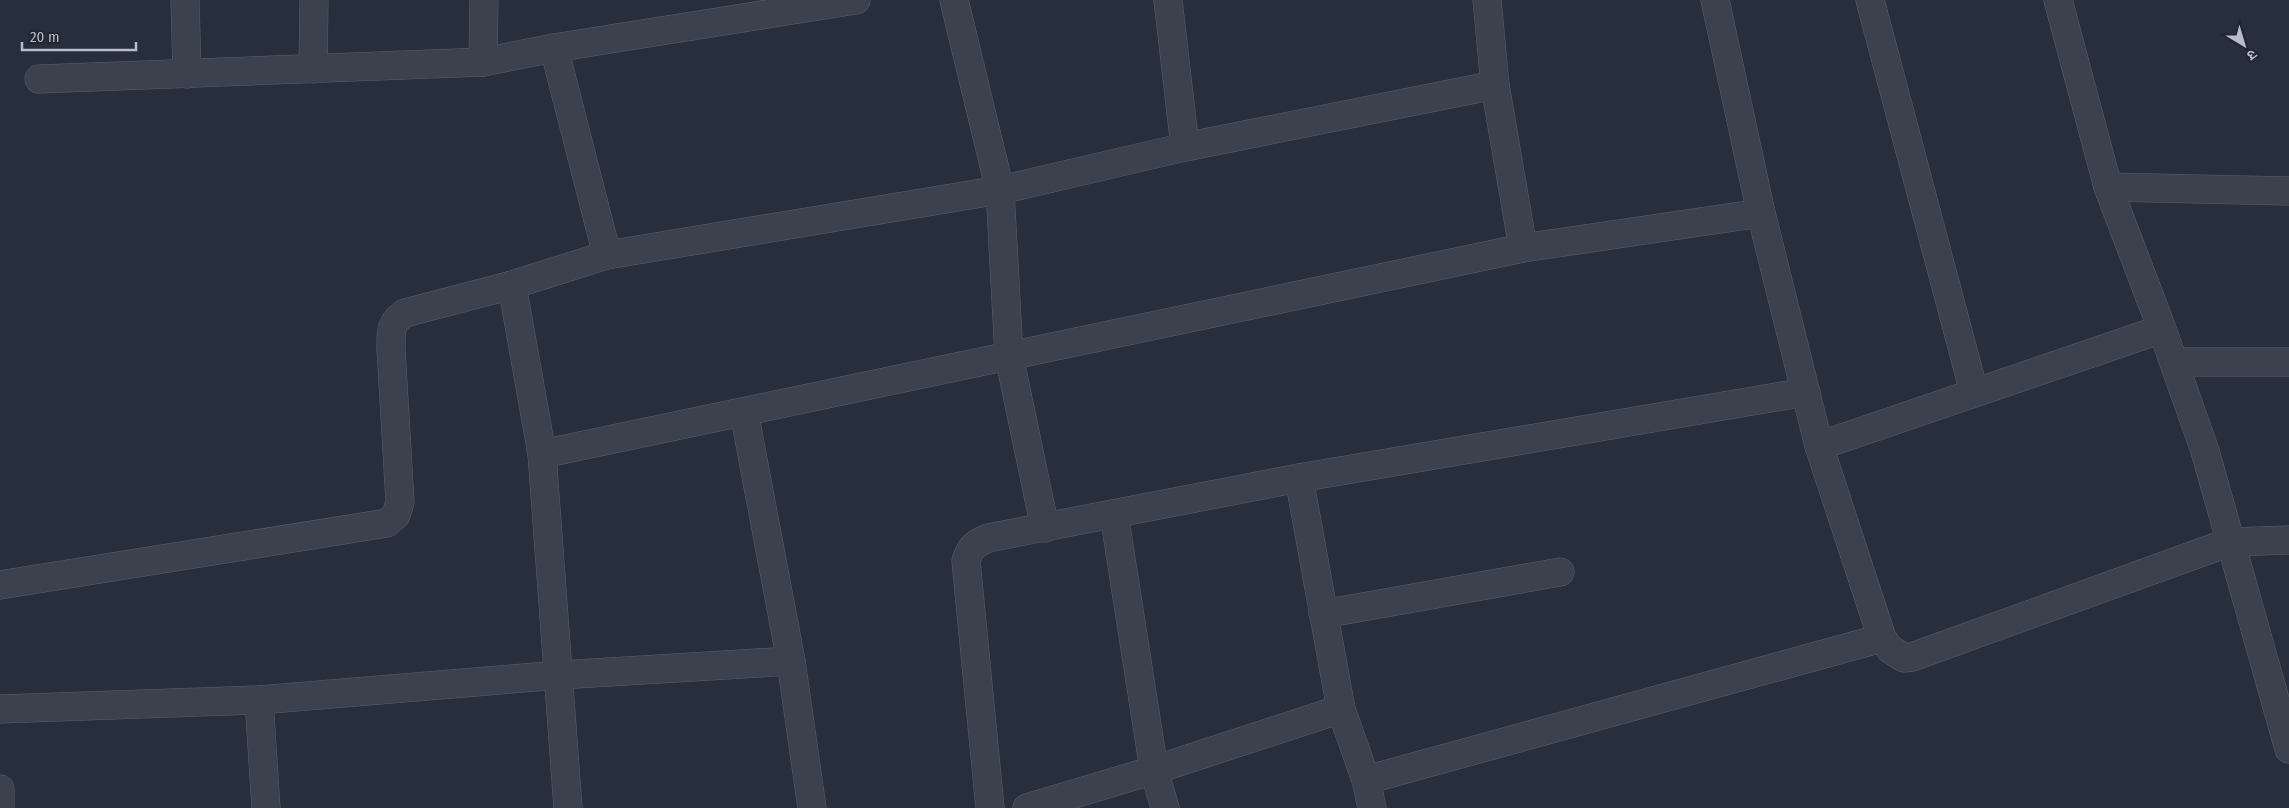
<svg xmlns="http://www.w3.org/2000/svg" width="2289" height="808" viewBox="0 0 2289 808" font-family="'Fira Sans Condensed','Noto Sans Devanagari',sans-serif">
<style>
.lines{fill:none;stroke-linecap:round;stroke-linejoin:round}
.minor-casing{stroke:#595f6b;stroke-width:29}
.minor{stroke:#3b414d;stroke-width:28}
</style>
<rect width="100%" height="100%" fill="#282f3c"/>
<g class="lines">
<g class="minor-casing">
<g id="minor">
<path d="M185 0 187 74"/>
<path d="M954 0 1000 190 1009 356 1045 528"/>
<path d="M1168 0 1185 147"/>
<path d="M1487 0 1495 85 1523 248"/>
<path d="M1715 0 1761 213 1819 446 1882 638 1890 649 1904 658 1912 657 2230 542 2289 540"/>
<path d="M1870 0 1974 392"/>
<path d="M2058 0 2108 187 2162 329 2205 451 2289 749"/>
<path d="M554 48 607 255"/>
<path d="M483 62 484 0"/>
<path d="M313 69 314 0"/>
<path d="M39 79 483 62 554 48 856 0"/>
<path d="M2108 187 2289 191"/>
<path d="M512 285 542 454 568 808"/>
<path d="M2175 362H2289"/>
<path d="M744 412 791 661 812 808"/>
<path d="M1819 446 2162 329"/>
<path d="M542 454 1523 248 1761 213"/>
<path d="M1299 478 1341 709 1366 780 1372 808"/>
<path d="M1114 514 1154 770 1165 808"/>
<path d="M0 585 387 523 396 515 400 502 391 349C391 331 390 323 405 313L512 285 607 255 1000 190 1185 147 1495 85"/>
<path d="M1323 614 1560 572"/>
<path d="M259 700 266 808"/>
<path d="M0 709 259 700 560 675 791 661"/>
<path d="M1366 780 1882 638"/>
<path d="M0 789V808"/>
<path d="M990 808 966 561C970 547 975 544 988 538L1299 478 1806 392"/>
<path d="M1027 808 1154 770 1341 709"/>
</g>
</g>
<use href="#minor" class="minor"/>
</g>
<g transform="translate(2244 45) rotate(142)" stroke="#202632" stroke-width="4" paint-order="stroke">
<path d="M0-4L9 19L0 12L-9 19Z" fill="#b7bcc8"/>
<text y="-8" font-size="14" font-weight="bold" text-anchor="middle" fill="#b7bcc8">उ</text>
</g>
<path d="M22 42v8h114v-8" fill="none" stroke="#b7bcc8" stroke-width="2.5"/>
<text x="30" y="42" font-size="15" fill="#b7bcc8" stroke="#202632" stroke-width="4" paint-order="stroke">20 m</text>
</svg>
